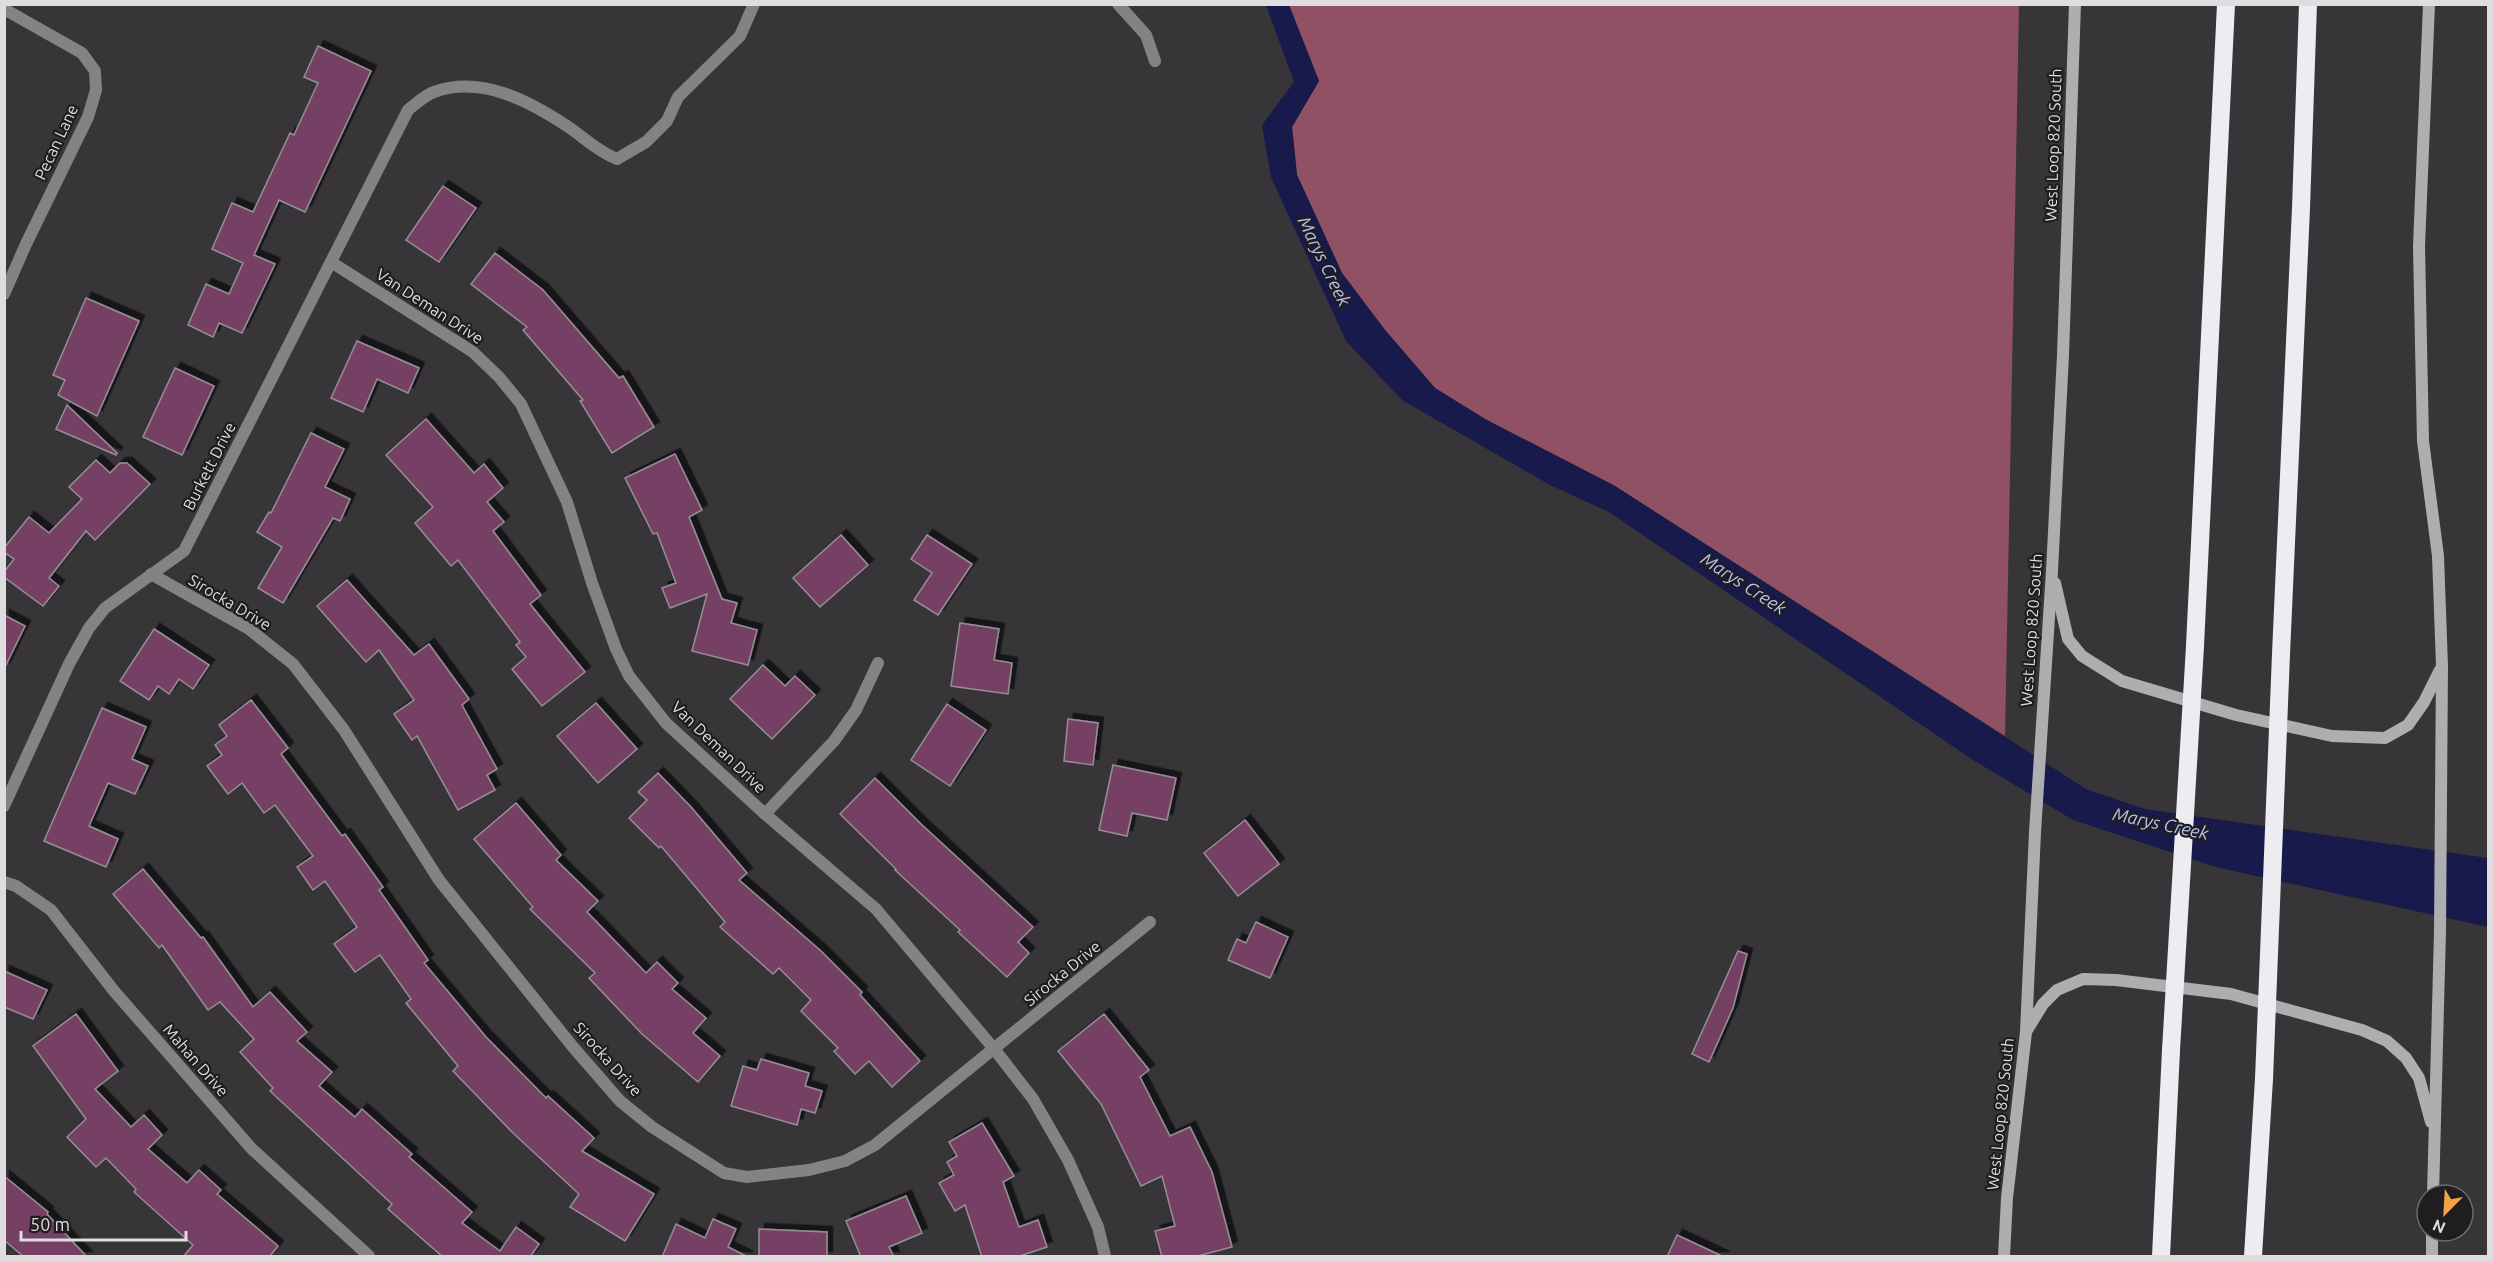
<svg xmlns="http://www.w3.org/2000/svg" width="2493" height="1261" viewBox="0 0 2493 1261" font-family="Ubuntu,sans-serif">
<style>
.forest{fill:#915164}
.water{fill:#171a4a}
.building{fill:#754164;stroke:#948f92;stroke-width:1.5;filter:url(#shadow)}
.lines{fill:none;stroke-linecap:round;stroke-linejoin:round}
.service{stroke:#838285;stroke-width:12}
.minor{stroke:#838285;stroke-width:12}
.secondary{stroke:#aeadb0;stroke-width:12}
.motorway{stroke:#edecf1;stroke-width:18}
.motorway-bridge{stroke:#edecf1;stroke-width:18}
.labels{text-anchor:middle;dominant-baseline:central;stroke-width:4.5;stroke-linejoin:round;paint-order:stroke}
.street-label{font-size:16px;fill:#dfdddf;stroke:#1f1d1f}
.water-label{font-size:18px;font-style:italic;fill:#b7c2f4;stroke:#1f1d1f}
</style>
<defs>
<filter id="shadow"><feDropShadow dx="5.5" dy="-5.5" stdDeviation="0" flood-color="#0009"/></filter>
</defs>
<rect width="100%" height="100%" fill="#383539"/>
<path class="forest" d="M1289 5H2019L2005 736 1615 486 1485 419 1435 388 1385 330 1342 273 1297 175 1292 127 1319 81Z"/>
<path class="water" d="M1266 5H1289L1319 81 1292 127 1297 175 1342 273 1385 330 1435 388 1485 419 1615 486 2086 789 2145 809 2488 858V927L2216 867 2073 820 1973 760 1609 512 1550 485 1402 400 1346 341 1271 177 1262 125 1294 82Z"/>
<g class="building">
<path d="M318 46 371 71 305 212 279 200 254 255 275 264 242 333 219 323 213 337 188 325 206 284 229 294 243 263 212 249 232 203 253 212 290 133 294 135 318 83 304 77Z"/>
<path d="M443 186 476 208 439 262 406 240Z"/>
<path d="M495 253 543 290 619 378 623 376 654 427 612 453 580 401 583 400 523 330 527 327 471 284Z"/>
<path d="M86 298 139 321 97 416 58 395 65 380 53 375Z"/>
<path d="M357 341 419 368 408 393 377 379 363 412 331 398Z"/>
<path d="M175 368 214 386 182 455 143 437Z"/>
<path d="M67 405 117 453 116 455 56 429Z"/>
<path d="M426 419 474 473 484 464 503 488 487 502 504 522 493 531 541 595 530 604 585 672 542 706 512 669 526 657 516 645 520 642 458 560 451 566 415 523 433 507 386 455Z"/>
<path d="M311 433 344 449 325 487 350 499 340 521 333 518 283 603 258 588 282 547 257 532 269 512 271 513Z"/>
<path d="M675 454 702 510 689 517 722 599 737 603 731 623 757 630 748 665 692 651 707 594 670 608 662 588 676 583 657 533 653 534 625 478Z"/>
<path d="M96 460 110 473 120 463H127L150 484 95 540 86 531 49 578 59 586 43 606 4 577V572L14 559 4 552V548L29 517 49 533 82 499 69 487Z"/>
<path d="M841 535 868 565 820 607 793 578Z"/>
<path d="M927 535 972 564 938 615 914 600 932 573 911 559Z"/>
<path d="M347 580 414 655 429 644 469 699 462 705 497 769 487 775 495 790 458 810 417 736 412 740 394 714 414 700 379 650 366 662 317 606Z"/>
<path d="M4 615 25 626 4 669Z"/>
<path d="M960 623 999 629 994 660 1012 663 1008 694 951 686Z"/>
<path d="M154 629 209 665 193 689 179 679 169 694 158 686 149 700 120 681Z"/>
<path d="M763 665 785 686 795 676 815 695 772 739 730 699Z"/>
<path d="M251 700 288 748 281 754 342 836 345 834 383 887 379 890 428 960 424 963 486 1037 546 1098 548 1096 594 1138 582 1151 654 1194 625 1241 570 1207 579 1194 513 1133 453 1071 458 1066 406 1003 411 999 380 955 355 972 334 944 357 927 325 881 313 890 297 867 313 856 275 805 264 813 242 783 228 794 207 766 222 755 215 745 227 736 219 725Z"/>
<path d="M596 703 637 749 598 783 557 736Z"/>
<path d="M947 704 986 730 950 786 911 760Z"/>
<path d="M102 708 146 727 132 759 148 766 135 794 108 783 89 826 118 839 106 867 44 841Z"/>
<path d="M1068 719 1098 723 1093 765 1064 761Z"/>
<path d="M1113 765 1176 778 1167 820 1132 813 1127 836 1099 830Z"/>
<path d="M658 773 691 807 747 873 739 880 821 951 862 992 860 995 920 1061 892 1087 869 1061 855 1074 834 1051 838 1048 801 1011 811 1000 779 968 773 974 720 927 725 922 661 846 659 848 629 818 647 800 638 792Z"/>
<path d="M875 778 922 825 1033 927 1018 942 1029 953 1007 977 958 932 960 930 895 870 896 869 840 814Z"/>
<path d="M516 803 561 855 556 860 598 901 587 912 646 973 657 962 678 983 672 989 706 1018 693 1033 720 1056 698 1082 642 1034 589 978 595 973 530 909 533 907 474 839Z"/>
<path d="M1245 820 1279 864 1238 896 1204 853Z"/>
<path d="M143 869 201 938 203 937 253 1007 270 992 307 1032 297 1041 332 1072 319 1086 355 1117 362 1109 412 1154 409 1157 472 1212 462 1223 500 1251 516 1227 539 1244 530 1257H443L388 1209 392 1204 270 1091 273 1088 240 1052 254 1039 220 1002 208 1010 162 945 159 948 113 894Z"/>
<path d="M1256 922 1288 937 1270 978 1228 960 1237 939 1246 943Z"/>
<path d="M1738 951 1747 954 1733 1008 1709 1062 1692 1054Z"/>
<path d="M4 971 47 990 33 1019 4 1007Z"/>
<path d="M76 1014 118 1071 95 1089 131 1127 144 1115 162 1135 148 1149 187 1183 199 1170 221 1190 217 1194 278 1246 269 1257H183L193 1245 134 1192 136 1189 106 1158 96 1167 67 1137 86 1119 33 1046Z"/>
<path d="M1104 1014 1149 1070 1140 1077 1170 1136 1190 1127 1212 1172 1232 1247 1194 1257H1162L1155 1231 1175 1226 1162 1176 1141 1186 1101 1104 1058 1051Z"/>
<path d="M761 1059 809 1073 805 1086 822 1091 815 1113 801 1109 797 1125 731 1106 743 1066 757 1070Z"/>
<path d="M982 1123 1014 1176 1003 1182 1019 1227 1038 1220 1047 1247 1017 1257H982L965 1205 955 1211 939 1183 954 1175 947 1162 957 1156 949 1142Z"/>
<path d="M4 1176 48 1212 47 1214 87 1257H24L4 1240Z"/>
<path d="M906 1196 922 1233 889 1247 894 1257H861L846 1221Z"/>
<path d="M713 1219 736 1229 728 1247 748 1257H662L676 1224 705 1238Z"/>
<path d="M759 1229 827 1232V1257H759Z"/>
<path d="M1677 1235 1724 1257H1667Z"/>
</g>
<g class="lines">
<g class="service">
<path d="M1118 4 1146 35 1155 61"/>
<path d="M408 110C416 104 425 95 434 92 481 75 529 101 567 126 585 138 597 151 617 159L646 142 667 121 678 97 740 36 754 4"/>
</g>
<g class="minor">
<path d="M4 9 82 53 95 71 96 90 88 117 26 244 4 294"/>
<path d="M331 262 473 352 499 377 521 404 567 502 592 583 616 649 629 676 666 723 765 814 876 909 995 1050 1033 1099 1068 1160 1098 1227 1105 1256"/>
<path d="M151 574 249 629 293 664 344 730 439 880 573 1047 620 1101 652 1127 724 1173 747 1177 809 1170 845 1161 875 1145 1150 922"/>
<path d="M4 806 69 664 89 628 105 608 184 551 408 110"/>
<path d="M765 814 834 741 856 710 878 663"/>
<path d="M4 882 16 886 51 910 114 991 252 1149 369 1256"/>
</g>
<g class="secondary">
<path d="M2429 4 2419 246 2423 441 2438 556 2442 666 2440 932 2433 1195"/>
<path d="M2055 583 2068 639 2082 656 2122 681 2236 715 2332 736 2385 738 2408 725 2424 702 2440 670"/>
<path d="M2027 1030 2043 1004 2057 990 2083 979 2116 980 2231 994 2362 1030 2387 1041 2406 1058 2419 1078 2431 1122"/>
<path d="M2004 1256 2007 1198 2026 1032 2035 832 2052 571 2063 355 2075 4"/>
<path d="M2432 1256V1231"/>
</g>
<g class="motorway">
<path d="M2195 646 2226 4"/>
<path d="M2281 654 2301 208 2308 4"/>
<path d="M2161 1256 2171 1050"/>
<path d="M2253 1256 2264 1079"/>
</g>
<g class="motorway-bridge">
<path d="M2171 1050 2195 646"/>
<path d="M2264 1079 2281 654"/>
</g>
</g>
<g class="labels">
<g class="street-label">
<text transform="translate(56 142) rotate(-65)">Pecan Lane</text>
<text transform="translate(2053 145) rotate(-88)">West Loop 820 South</text>
<text transform="translate(430 306) rotate(33)">Van Deman Drive</text>
<text transform="translate(209 466) rotate(-63)">Burkett Drive</text>
<text transform="translate(230 602) rotate(31)">Sirocka Drive</text>
<text transform="translate(2031 630) rotate(-86)">West Loop 820 South</text>
<text transform="translate(719 747) rotate(44)">Van Deman Drive</text>
<text transform="translate(1062 973) rotate(-39)">Sirocka Drive</text>
<text transform="translate(608 1059) rotate(48)">Sirocka Drive</text>
<text transform="translate(196 1060) rotate(49)">Mahan Drive</text>
<text transform="translate(2000 1114) rotate(-84)">West Loop 820 South</text>
</g>
<g class="water-label">
<text transform="translate(1325 261) rotate(64)">Marys Creek</text>
<text transform="translate(1744 583) rotate(33)">Marys Creek</text>
<text transform="translate(2161 823) rotate(12)">Marys Creek</text>
</g>
</g>
<rect width="2493" height="1261" fill="none" stroke="#dfdddf" stroke-width="12"/>
<g transform="translate(2445 1213) rotate(204)"><circle r="28" fill="#1f1d1f" stroke="#6c6a6c" stroke-width="1.5"/>
<path d="M0-4.5L10 22L0 15L-10 22Z" fill="#f4a344"/>
<text y="-9" font-size="16" font-weight="bold" text-anchor="middle" fill="#dfdddf">N</text>
</g>
<path d="M21 1231v9h165v-9" fill="none" stroke="#dfdddf" stroke-width="3"/>
<text x="30" y="1231" font-size="18" fill="#dfdddf" stroke="#1f1d1f" stroke-width="4.5" paint-order="stroke">50 m</text>
</svg>
